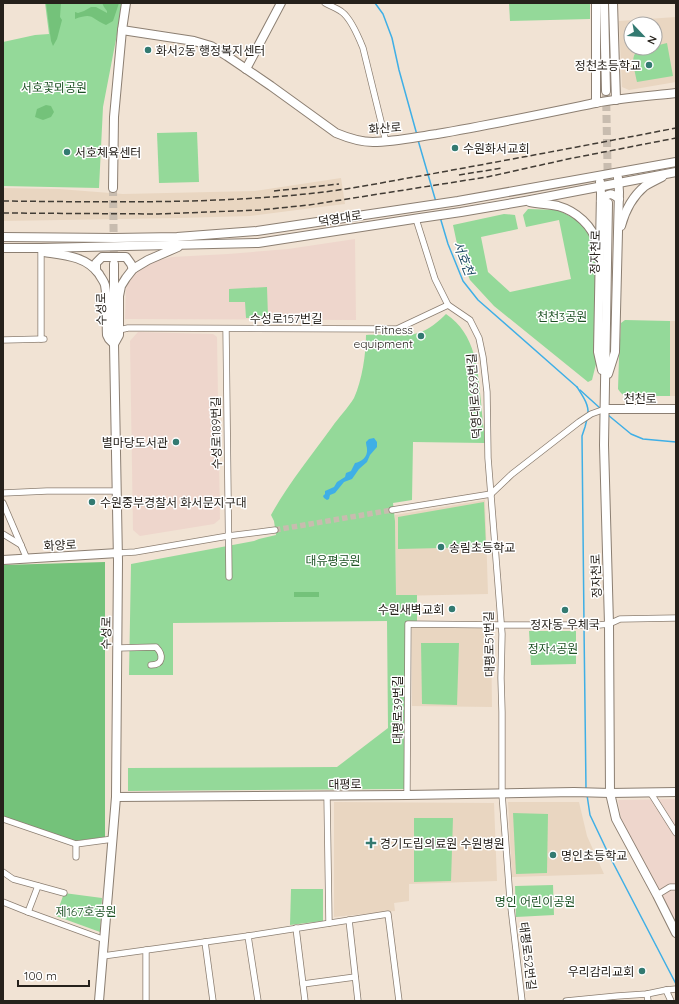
<svg xmlns="http://www.w3.org/2000/svg" width="679" height="1004" viewBox="0 0 679 1004" font-family="Quicksand,'Noto Sans KR',sans-serif">
<style>
.commercial{fill:#eed6cc}
.built{fill:#e9d6c1;fill-rule:evenodd}
.green{fill:#94d999}
.forest{fill:#74c27a}
.water{fill:#3fafe6}
.lines{fill:none;stroke-linecap:round;stroke-linejoin:round}
.stream{stroke:#3fafe6;stroke-width:1.5}
.street-tunnel{stroke:#c8bcaf;stroke-width:5.5;stroke-dasharray:5.5 3;stroke-linecap:butt}
.secondary-tunnel{stroke:#c8bcaf;stroke-width:8;stroke-dasharray:8 4;stroke-linecap:butt}
.street-casing{stroke:#8c7f72;stroke-width:7}
.secondary-casing{stroke:#8c7f72;stroke-width:10}
.street{stroke:#fff;stroke-width:5.5}
.secondary{stroke:#fff;stroke-width:8}
.rail{stroke:#423c35;stroke-width:1.5;stroke-dasharray:6 3;stroke-linecap:butt}
.poi-dot{fill:#337a71;stroke:#fff;stroke-width:1.5}
.labels{text-anchor:middle;dominant-baseline:central;stroke-width:3;stroke-linejoin:round;paint-order:stroke}
.poi-label{font-size:12px;fill:#26211b;stroke:#fff;text-anchor:start}
.park-label{font-size:12px;fill:#1d5224;stroke:#fff}
.street-label{font-size:12px;fill:#26211b;stroke:#fff}
.water-label{font-size:13px;font-style:italic;fill:#235067;stroke:#fff}
</style>
<rect width="100%" height="100%" fill="#f1e3d4"/>
<g class="commercial">
<path d="M355 239 356 320 125 319 126 288 131 278 138 270 155 261 172 257 228 254 288 249Z"/>
<path d="M138 332 213 334 217 337 220 519 214 524 140 536 133 530 130 341Z"/>
<path d="M676 799V924L621 818 618 800Z"/>
</g>
<g class="built">
<path d="M676 17V82L629 90 622 87 619 21ZM631 24H655V48H631Z"/>
<path d="M341 178 345 204 320 207 250 216 179 218 3 221V188L59 189 123 194 255 191Z"/>
<rect x="670" y="321" width="6" height="75"/>
<path d="M485 500 488 594 396 596 395 515Z"/>
<path d="M488 627 491 630 492 707 412 706V628Z"/>
<path d="M334 802 494 803 497 881 409 884V901L394 903 395 911 334 917Z"/>
<path d="M508 802H579L587 836 604 874 512 877Z"/>
</g>
<g class="green">
<path d="M45 3H123L103 107 99 188 3 186V42L35 35 49 34Z"/>
<path d="M509 3H590V19L510 21Z"/>
<path d="M667 43 673 76 637 82C633 61 626 48 655 48V46Z"/>
<path d="M197 132 199 182 159 183 157 133Z"/>
<path d="M528 209 558 210 583 223 593 240 597 255 596 364 592 380 588 382 494 306 470 280 459 253 453 225 504 214 515 215 518 229 481 237 488 272 510 292 571 279 559 220 526 227 523 215Z"/>
<path d="M267 287 268 317 246 318 245 302H229V289Z"/>
<path d="M446 314C476 334 478 370 481 402 482 416 484 429 485 443L413 442 412 500 393 503 395 521 396 595H417V623H406L404 789 128 791V768L337 767 388 728 387 621 173 623V675H129L131 564 254 541 259 539 276 535 274 521 271 515C288 484 311 456 332 427 339 417 348 408 354 398 362 380 366 354 366 335 382 334 403 338 418 333 429 330 439 321 446 314Z"/>
<path d="M625 320 670 321V396H627C622 395 621 393 618 389L619 358 621 323Z"/>
<path d="M484 502 486 547 398 549V517Z"/>
<path d="M529 631H576V664L531 665Z"/>
<path d="M421 643H459L457 705 422 704Z"/>
<path d="M513 813 548 814 547 873 516 874Z"/>
<path d="M414 818H453L451 881 414 882Z"/>
<path d="M553 885 554 915 516 917 515 886Z"/>
<path d="M291 889H323V921L290 925Z"/>
<path d="M64 893 102 898 100 932 56 916Z"/>
</g>
<g class="forest">
<path d="M46 3H61L60 17 62 20 57 39 53 46 51 41Z"/>
<path d="M102 3H119L113 21 106 25C91 19 94 12 75 19V12L78 13 84 11 91 7H96L107 13V11L104 7Z"/>
<path d="M46 105 51 106 54 112 51 117 43 120 35 117 37 109Z"/>
<path d="M105 562V837L75 841 3 817V565Z"/>
<rect x="294" y="592" width="25" height="5"/>
</g>
<path class="water" d="M374 438 377 442V447L370 455 367 462 359 469 352 479 344 482 335 493 330 495 329 499 327 500 324 498 323 496 325 494V491L334 487 337 482 345 477 346 473 351 471 355 463C361 462 368 457 367 449 367 447 366 445 366 442L369 439Z"/>
<g class="lines">
<g class="stream">
<path d="M375 3 383 14 392 38 399 70 417 135"/>
<path d="M418 140 436 202"/>
<path d="M440 217 448 244 463 281 478 300 577 387"/>
<path d="M577 387C582 395 589 404 588 414"/>
<path d="M580 390 601 409"/>
<path d="M608 415 631 434 643 439 676 442"/>
<path d="M584 623 582 436 585 427 587 419"/>
<path d="M584 627 586 789"/>
<path d="M587 795 590 815 609 855 676 984"/>
</g>
<path class="street-tunnel" d="M275 530 392 510"/>
<g class="secondary-tunnel">
<path d="M606 91 608 192"/>
<path d="M113 188 114 263"/>
</g>
<g class="street-casing">
<g id="street">
<path d="M325 3C330 6 337 8 342 12 350 18 359 38 363 48L386 142"/>
<path d="M416 219 435 279 448 305 470 320 479 338 483 357 487 392 488 458 502 634 501 678 502 712V794L510 899 522 1001"/>
<path d="M41 249V339"/>
<path d="M226 329 229 577"/>
<path d="M119 330 128 328H142L397 329 448 305"/>
<path d="M3 340 44 339"/>
<path d="M3 493 47 491H117"/>
<path d="M491 494 512 474 579 422 591 414 605 409"/>
<path d="M3 503 27 559"/>
<path d="M392 510 491 494"/>
<path d="M3 534 21 545"/>
<path d="M118 553 135 552 228 536 275 530"/>
<path d="M118 648 156 647C164 655 163 665 151 665"/>
<path d="M650 792 676 833"/>
<path d="M407 795 408 624 500 625H599L609 624 620 619 676 618"/>
<path d="M327 796 329 923"/>
<path d="M3 819 76 844 113 839"/>
<path d="M76 857V844"/>
<path d="M3 872 13 879 64 893"/>
<path d="M657 895 670 887H676"/>
<path d="M3 902 28 912 105 940"/>
<path d="M28 912 38 886"/>
<path d="M349 920 358 1001"/>
<path d="M296 928 305 1001"/>
<path d="M248 936 258 1001"/>
<path d="M205 942 213 1001"/>
<path d="M103 956 248 936 388 914 399 1001"/>
<path d="M303 984 355 977"/>
<path d="M666 990 671 1001"/>
<path d="M647 994 648 1001"/>
<path d="M146 1001V950"/>
<path d="M566 1001 617 996 647 994 666 990 676 989"/>
</g>
</g>
<g class="secondary-casing">
<g id="secondary">
<path d="M596 3V103"/>
<path d="M604 3 606 91"/>
<path d="M613 3 616 100"/>
<path d="M122 30 194 41 211 46 227 56 271 86 336 133C348 138 360 142 373 142 394 142 416 137 437 134 490 125 542 114 595 103 622 98 649 96 676 93"/>
<path d="M246 69 281 3"/>
<path d="M600 182 601 193 598 352 602 370"/>
<path d="M113 188 114 117 122 30 126 3"/>
<path d="M601 201C608 193 611 192 619 199"/>
<path d="M530 202C539 204 549 204 558 206 576 211 593 226 597 244"/>
<path d="M608 203 604 445 609 624 610 793 616 819 657 895 676 933"/>
<path d="M621 226C625 211 633 196 645 186 650 183 656 180 662 177"/>
<path d="M3 237 114 238 177 237 257 231 458 201 676 162"/>
<path d="M3 248H41L258 243 420 218 461 212 525 201 676 172"/>
<path d="M44 252C64 255 86 256 99 274 101 278 104 281 105 285 108 301 106 319 107 335L109 339 114 344 119 335V296L121 286 126 278 133 269 148 260 178 247"/>
<path d="M96 270V263L102 257H126L131 264 133 269"/>
<path d="M608 374 615 352 619 192 618 178"/>
<path d="M605 409H676"/>
<path d="M3 560 118 553"/>
<path d="M116 797 407 795 574 792 610 793 676 792"/>
<path d="M99 1001 116 797 118 561 114 344V264"/>
</g>
</g>
<use href="#street" class="street"/>
<use href="#secondary" class="secondary"/>
<g class="rail">
<path d="M459 175 502 168"/>
<path d="M274 191 339 184"/>
<path d="M3 201C104 202 206 204 306 194 348 190 390 181 431 174 513 159 594 144 676 128"/>
<path d="M3 213 158 214 260 210 309 205 487 177 568 159 676 138"/>
</g>
</g>
<g class="poi-dot">
<circle cx="148" cy="50" r="4"/>
<circle cx="649" cy="65" r="4"/>
<circle cx="455" cy="148" r="4"/>
<circle cx="67" cy="152" r="4"/>
<circle cx="421" cy="336" r="4"/>
<circle cx="176" cy="442" r="4"/>
<circle cx="92" cy="502" r="4"/>
<circle cx="441" cy="547" r="4"/>
<circle cx="452" cy="609" r="4"/>
<circle cx="565" cy="610" r="4"/>
<path d="M369 837h4v4h4v4h-4v4h-4v-4h-4v-4h4z"/>
<circle cx="553" cy="855" r="4"/>
<circle cx="642" cy="971" r="4"/>
</g>
<g class="labels">
<g class="poi-label">
<text x="156" y="50">화서2동 행정복지센터</text>
<text x="641" y="65" text-anchor="end">정천초등학교</text>
<text x="463" y="148">수원화서교회</text>
<text x="75" y="152">서호체육센터</text>
<text x="413" y="329" text-anchor="end">Fitness<tspan x="413" dy="14">equipment</tspan></text>
<text x="168" y="442" text-anchor="end">별마당도서관</text>
<text x="100" y="502">수원중부경찰서 화서문지구대</text>
<text x="449" y="547">송림초등학교</text>
<text x="444" y="609" text-anchor="end">수원새벽교회</text>
<text x="565" y="624" text-anchor="middle">정자동 우체국</text>
<text x="380" y="843">경기도립의료원 수원병원</text>
<text x="561" y="855">명인초등학교</text>
<text x="634" y="971" text-anchor="end">우리감리교회</text>
</g>
<g class="park-label">
<text x="54" y="87">서호꽃뫼공원</text>
<text x="562" y="316">천천3공원</text>
<text x="333" y="560">대유평공원</text>
<text x="553" y="648">정자4공원</text>
<text x="535" y="901">명인 어린이공원</text>
<text x="86" y="911">제167호공원</text>
</g>
<g class="street-label">
<text transform="translate(385 128) rotate(-4)">화산로</text>
<text transform="translate(340 218) rotate(-9)">덕영대로</text>
<text transform="translate(595 252) rotate(-89)">정자천로</text>
<text transform="translate(101 309) rotate(-91)">수성로</text>
<text x="286" y="318">수성로157번길</text>
<text transform="translate(474 396) rotate(-94)">덕영대로639번길</text>
<text x="640" y="398">천천로</text>
<text transform="translate(216 433) rotate(-91)">수성로189번길</text>
<text transform="translate(60 545) rotate(-3)">화양로</text>
<text transform="translate(596 576) rotate(-92)">정자천로</text>
<text transform="translate(106 633) rotate(-89)">수성로</text>
<text transform="translate(489 644) rotate(-91)">대평로51번길</text>
<text transform="translate(397 710) rotate(-90)">대평로39번길</text>
<text transform="translate(345 784) rotate(-1)">대평로</text>
<text transform="translate(528 956) rotate(83)">태평로52번길</text>
</g>
<g class="water-label">
<text transform="translate(464 258) rotate(68)">서호천</text>
</g>
</g>
<rect width="679" height="1004" fill="none" stroke="#26211b" stroke-width="8"/>
<g transform="translate(643 36) rotate(115)"><circle r="19" fill="#ffffff" stroke="#a8a6a4"/>
<path d="M0-3L7 15L0 10L-7 15Z" fill="#337a71"/>
<text y="-6" font-size="11" font-weight="bold" text-anchor="middle" fill="#26211b">N</text>
</g>
<path d="M18 980v6h71v-6" fill="none" stroke="#26211b" stroke-width="2"/>
<text x="24" y="980" font-size="12" fill="#26211b" stroke="#ffffff" stroke-width="3" paint-order="stroke">100 m</text>
</svg>
